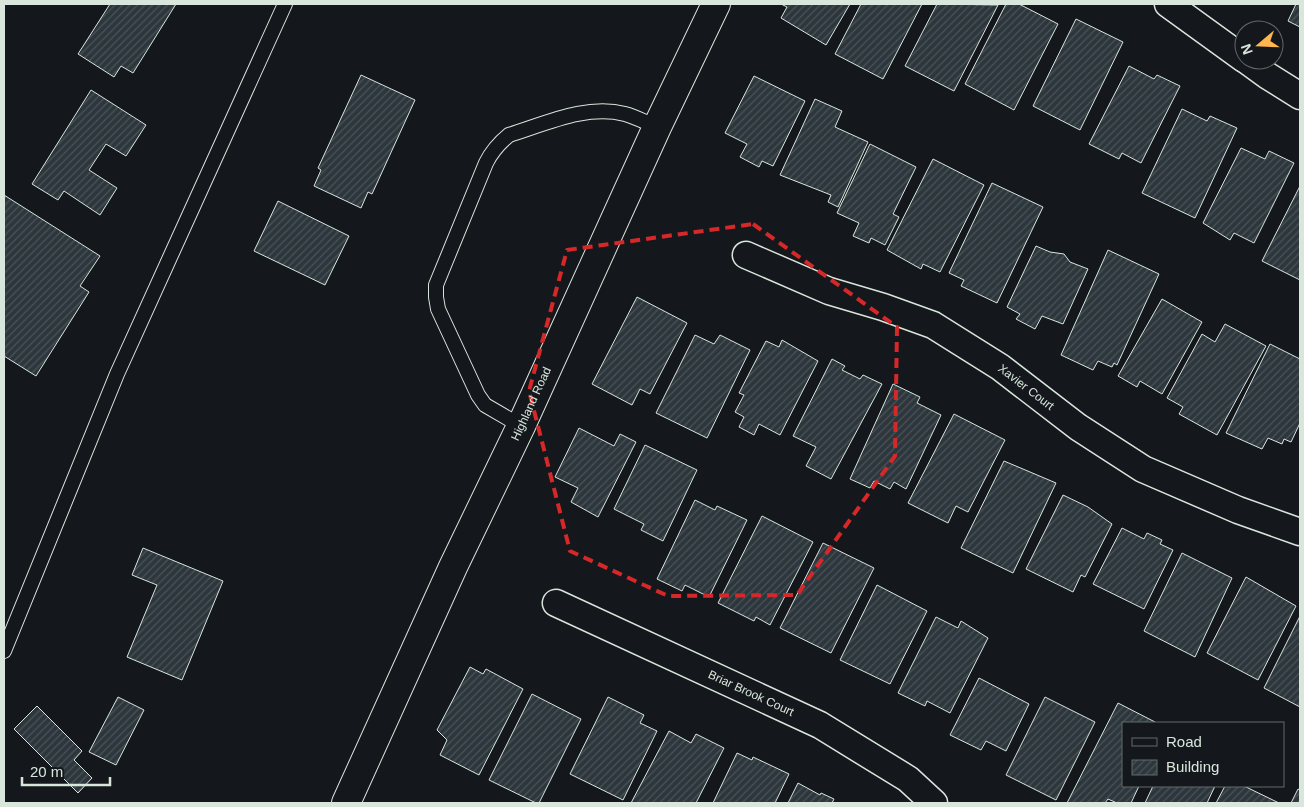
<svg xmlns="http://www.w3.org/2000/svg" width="1304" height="807" viewBox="0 0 1304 807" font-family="Helvetica,sans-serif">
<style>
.building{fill:url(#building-hatch);stroke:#d8e6dc}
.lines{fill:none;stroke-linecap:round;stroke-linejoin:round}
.service-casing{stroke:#d8e6dc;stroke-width:16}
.minor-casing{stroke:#d8e6dc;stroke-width:29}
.tertiary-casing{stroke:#d8e6dc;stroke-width:30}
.service{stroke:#14181c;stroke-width:14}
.minor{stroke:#14181c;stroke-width:26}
.tertiary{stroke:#14181c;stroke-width:28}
.marked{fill:none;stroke:#d62828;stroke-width:4;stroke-dasharray:10 6;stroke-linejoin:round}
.labels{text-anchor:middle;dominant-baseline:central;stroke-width:4;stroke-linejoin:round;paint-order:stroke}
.street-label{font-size:12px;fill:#d8e6dc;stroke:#14181c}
</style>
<defs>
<pattern id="building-hatch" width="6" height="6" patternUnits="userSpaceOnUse" patternTransform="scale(1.25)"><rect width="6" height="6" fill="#2c363c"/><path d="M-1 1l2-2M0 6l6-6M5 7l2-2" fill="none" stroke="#4a5358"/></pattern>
</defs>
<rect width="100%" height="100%" fill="#14181c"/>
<g class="building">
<path d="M110 4H176L133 73 121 66 114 77 78 54Z"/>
<path d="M781 4H850L826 45 781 18 787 7Z"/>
<path d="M861 4H922L883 79 835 54Z"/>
<path d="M937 4 998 5 954 91 905 66Z"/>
<path d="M1006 4H1019L1058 24 1014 110 965 84Z"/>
<path d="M1296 4H1300V27L1288 21Z"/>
<path d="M1076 19 1123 42 1080 130 1033 106Z"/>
<path d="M1129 66 1154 79 1157 75 1180 86 1141 163 1122 153 1119 159 1089 144Z"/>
<path d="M361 75 415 100 372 194 368 192 361 208 314 186 321 170 318 168Z"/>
<path d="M754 76 805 101 773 166 762 161 759 167 740 157 747 144 725 133Z"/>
<path d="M91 90 146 125 126 156 106 144 89 170 117 188 100 215 64 191 58 200 32 184Z"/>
<path d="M815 99 842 111 835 127 868 142 838 207 828 202 831 195 780 175Z"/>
<path d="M1182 109 1207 121 1210 116 1237 128 1195 218 1142 193Z"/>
<path d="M870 144 916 167 893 214 899 217 885 245 871 238 869 243 853 236 859 223 837 213Z"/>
<path d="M1241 148 1265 159 1269 151 1294 163 1254 243 1234 233 1230 240 1203 223Z"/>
<path d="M933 159 984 185 940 272 923 264 921 269 887 250Z"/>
<path d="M992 183 1043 207 997 303 961 286 964 280 949 273Z"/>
<path d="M1300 186V280L1262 261Z"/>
<path d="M4 195 100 256 80 286 89 292 36 376 4 356Z"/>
<path d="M278 201 349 236 325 285 254 251Z"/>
<path d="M1036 246 1050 252 1064 254 1070 262 1088 269 1063 324 1042 316 1035 329 1016 319 1020 314 1007 307Z"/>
<path d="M1108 250 1159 274 1117 365 1114 363 1112 367 1098 361 1093 370 1061 355Z"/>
<path d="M637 297 687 323 650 394 640 389 632 405 592 384Z"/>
<path d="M1162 299 1202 322 1162 394 1140 381 1137 387 1118 376Z"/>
<path d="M1225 324 1266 346 1217 435 1179 414 1183 407 1167 398 1202 334 1215 342Z"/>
<path d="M695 335 714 344 720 335 750 350 707 438 656 413Z"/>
<path d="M782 340 818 361 780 435 759 424 754 435 739 427 744 417 735 412 744 395 739 393 766 341 779 347Z"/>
<path d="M1270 344 1300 359V423L1291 442 1284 439 1282 444 1268 438 1262 449 1226 433Z"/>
<path d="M832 359 845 366 842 370 860 379 863 375 882 384 831 479 806 466 816 447 793 436Z"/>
<path d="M893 384 920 397 917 403 941 415 906 489 894 482 890 489 874 481 870 488 850 479Z"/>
<path d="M954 414 1005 440 968 512 956 506 948 523 908 503Z"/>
<path d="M579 428 614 446 620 434 636 442 598 517 571 502 578 488 555 477Z"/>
<path d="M645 445 697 470 663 541 641 530 644 524 614 509Z"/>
<path d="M1004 461 1056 483 1013 573 961 548Z"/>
<path d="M1063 495 1088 507 1112 524 1085 577 1081 575 1073 592 1026 569Z"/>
<path d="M695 500 715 510 717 506 747 520 709 597 685 585 682 591 657 579Z"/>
<path d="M762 516 813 542 770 625 756 617 754 621 718 603Z"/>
<path d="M1122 528 1144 539 1147 533 1162 540 1160 544 1173 550 1144 609 1093 584Z"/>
<path d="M823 543 874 568 831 653 780 628Z"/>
<path d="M143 548 223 581 182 680 127 657 157 585 132 575Z"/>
<path d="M1182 553 1232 578 1195 657 1144 631Z"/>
<path d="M1246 577 1296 606 1258 680 1207 653Z"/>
<path d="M877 585 927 611 890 684 840 660Z"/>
<path d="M1300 616V707L1264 688Z"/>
<path d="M936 617 958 628 961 621 988 638 950 713 927 701 925 706 898 693Z"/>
<path d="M470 667 483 674 486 669 523 689 479 775 440 755 447 740 437 730Z"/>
<path d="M979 678 1029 704 1006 751 986 741 981 750 950 735Z"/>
<path d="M532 694 581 719 539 803H536L489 780Z"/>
<path d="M118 697 144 710 116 765 89 752Z"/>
<path d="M608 697 644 715 640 723 657 731 623 800 570 774Z"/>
<path d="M1045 697 1095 722 1056 800 1006 775Z"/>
<path d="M1118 703 1155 722 1154 723H1123V786H1139L1131 803H1117L1108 799 1105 803H1067Z"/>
<path d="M37 706 82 751 74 760 92 778 78 793 14 729Z"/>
<path d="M669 731 691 743 696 734 724 748 696 803H631Z"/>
<path d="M737 753 752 760 753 757 789 774 775 803H713Z"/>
<path d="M798 783 820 795 821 793 834 799 832 803H788Z"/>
<path d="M1153 786H1215L1207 803H1145Z"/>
<path d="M1225 786H1244L1279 803H1216Z"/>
<path d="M1298 789 1300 790V803H1291Z"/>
</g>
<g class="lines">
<g class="service-casing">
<g id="service">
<path d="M521 426 485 405 478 395 438 309 436 297V285L486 163C492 151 498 144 509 135 545 124 586 104 625 114 636 117 647 123 657 127"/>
<path d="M4 651 117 374 285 4"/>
</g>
</g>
<g class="minor-casing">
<g id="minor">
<path d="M1168 4 1244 59"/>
<path d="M1246 60 1268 76 1300 96"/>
<path id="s1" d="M746 255 829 291 883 307 933 325 1000 367 1078 427 1143 469 1238 510 1300 532"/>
<path id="s2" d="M556 603 820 725 908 779 934 803"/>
</g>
</g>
<g class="tertiary-casing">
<g id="tertiary">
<path id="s3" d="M346 803 453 567 521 426 657 127 716 4"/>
</g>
</g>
<use href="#service" class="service"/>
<use href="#minor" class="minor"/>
<use href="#tertiary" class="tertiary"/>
</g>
<path class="marked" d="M753 224 897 327 895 456 797 595 668 596 570 551 529 391 567 250Z"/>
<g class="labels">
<g class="street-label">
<text stroke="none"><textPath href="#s1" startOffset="312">Xavier Court</textPath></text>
<text stroke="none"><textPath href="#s3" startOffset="440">Highland Road</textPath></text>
<text stroke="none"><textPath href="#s2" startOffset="215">Briar Brook Court</textPath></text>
</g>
</g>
<rect width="1304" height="807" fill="none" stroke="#d8e6dc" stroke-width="10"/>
<rect x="1122" y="722" width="162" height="65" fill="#14181c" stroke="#626a69"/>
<rect x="1132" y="738" width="25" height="8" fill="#14181c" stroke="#626a69"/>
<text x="1166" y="747" font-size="15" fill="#d8e6dc">Road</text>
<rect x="1132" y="760" width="25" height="15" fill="url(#building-hatch)" stroke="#626a69"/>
<text x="1166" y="772" font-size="15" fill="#d8e6dc">Building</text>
<g transform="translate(1259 45) rotate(251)"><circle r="24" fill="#14181c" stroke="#626a69"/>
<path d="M0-4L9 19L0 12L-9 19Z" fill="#ffb74d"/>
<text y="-8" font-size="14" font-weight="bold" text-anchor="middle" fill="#d8e6dc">N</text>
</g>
<path d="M22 777v8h88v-8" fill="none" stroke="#d8e6dc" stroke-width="2.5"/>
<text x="30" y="777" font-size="15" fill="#d8e6dc" stroke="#14181c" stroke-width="4" paint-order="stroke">20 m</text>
</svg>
